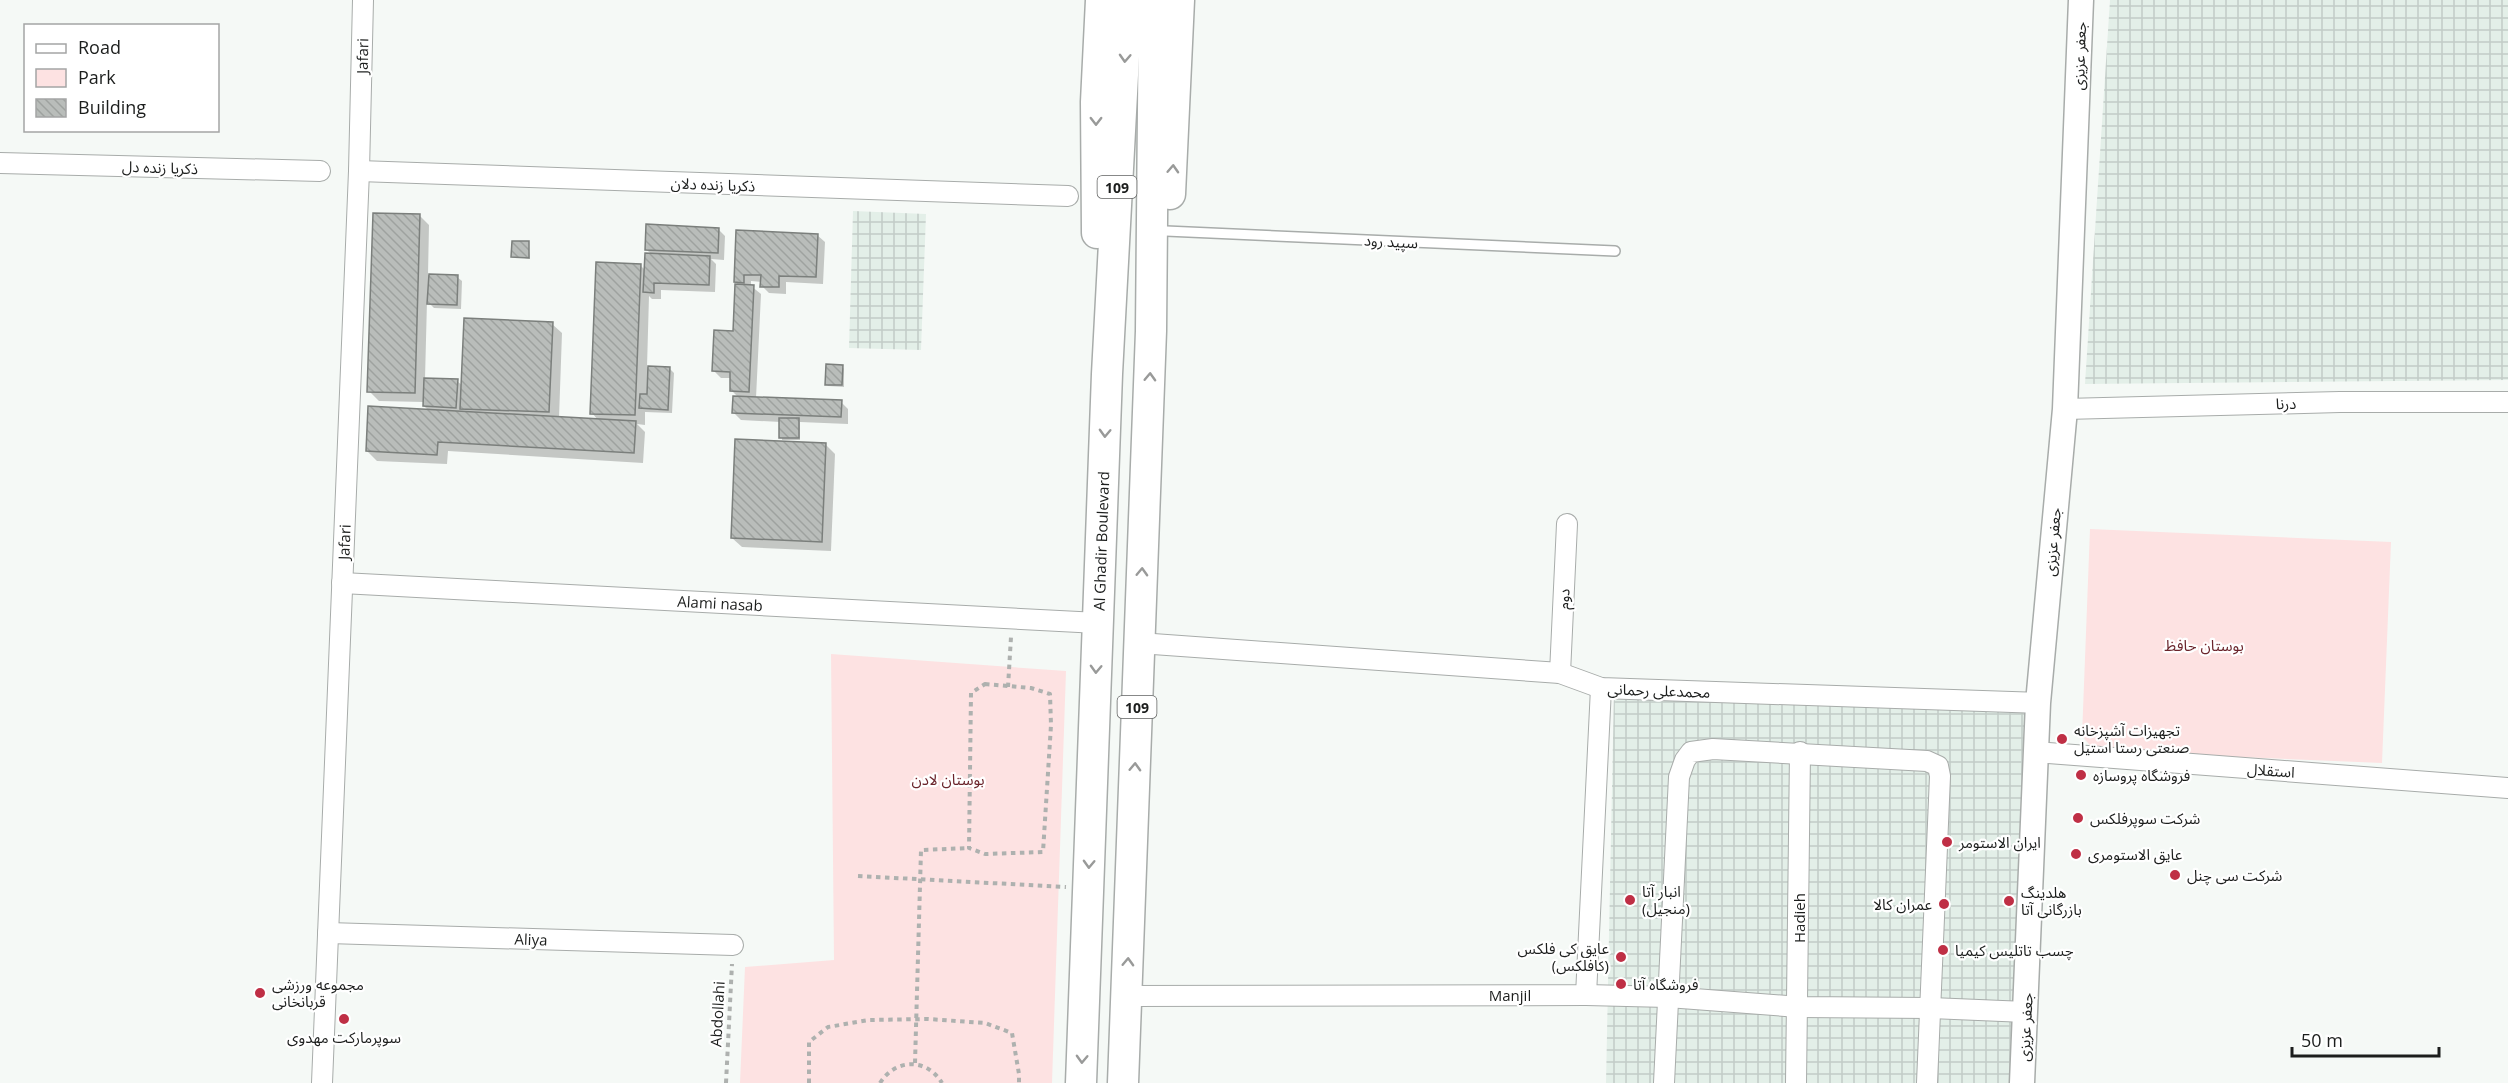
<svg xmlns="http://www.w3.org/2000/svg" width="2508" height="1083" viewBox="0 0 2508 1083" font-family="'Open Sans','Noto Sans Arabic',sans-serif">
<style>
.industrial{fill:url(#industrial-grid)}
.park{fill:#fde2e2}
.shadow{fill:#0003}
.building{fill:url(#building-back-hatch);stroke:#7b7f7c;stroke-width:1.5}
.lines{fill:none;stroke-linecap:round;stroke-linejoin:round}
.service-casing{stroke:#a8acaa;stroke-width:12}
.minor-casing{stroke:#a8acaa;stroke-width:22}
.tertiary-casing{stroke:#a8acaa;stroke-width:27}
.primary-casing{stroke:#a8acaa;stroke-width:33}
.path{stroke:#aeb1af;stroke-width:4;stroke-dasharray:4.5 4.5;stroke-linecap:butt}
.service{stroke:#fff;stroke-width:9}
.minor{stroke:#fff;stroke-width:20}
.tertiary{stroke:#fff;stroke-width:24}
.primary{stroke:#fff;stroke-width:30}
.oneway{stroke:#999a99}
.poi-dot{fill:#bf2f45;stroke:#fff;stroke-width:2}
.labels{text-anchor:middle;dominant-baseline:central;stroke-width:4.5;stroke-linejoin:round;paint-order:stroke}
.shield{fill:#fff;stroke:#606261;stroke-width:1.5}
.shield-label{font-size:14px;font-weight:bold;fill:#1c1e1d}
.street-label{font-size:15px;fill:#1c1e1d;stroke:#fff}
.park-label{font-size:15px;fill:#6a242b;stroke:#fff}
.poi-label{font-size:15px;fill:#1c1e1d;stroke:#fff;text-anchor:start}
</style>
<defs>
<pattern id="industrial-grid" width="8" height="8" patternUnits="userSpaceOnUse" patternTransform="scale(1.5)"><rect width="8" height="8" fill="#e3efe8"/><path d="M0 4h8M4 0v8" fill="none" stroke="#c2ccc7"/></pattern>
<pattern id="building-back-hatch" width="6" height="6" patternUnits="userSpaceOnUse" patternTransform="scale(1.5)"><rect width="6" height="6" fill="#b9bdba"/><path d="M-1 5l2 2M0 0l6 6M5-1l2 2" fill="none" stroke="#9ea29f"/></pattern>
</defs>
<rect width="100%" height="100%" fill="#f5f9f6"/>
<g class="industrial">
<path d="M2110 0H2508V380L2085 384Z"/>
<path d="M853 211 926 214 921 350 849 348Z"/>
<path d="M1614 689 2025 702 2009 1083H1606Z"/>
</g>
<g class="park">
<path d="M2090 529 2391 542 2382 763 2095 751 2082 736Z"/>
<path d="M831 654 1066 671 1052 1083H740L745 967 834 960Z"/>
</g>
<g class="shadow">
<path d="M419 215 429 225 428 275 457 277 462 281 461 309 434 308 427 301 425 379 457 381 463 386 552 324 562 333 559 418 598 420 592 413 640 265 646 271 652 255 646 249 718 229 725 236 724 260 711 259 716 264 715 292 661 290V299H652L649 296 647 367 669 368 674 373 672 413 645 412V425L637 424 645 432 643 463 448 451 447 464 377 461 367 451 429 411 424 406V402L379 401 369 391Z"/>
<path d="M738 232 817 235 825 242 823 284 786 282V294L769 293 762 286V282L751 281V286L761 294 756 398 841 402 848 409V424L800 422V440H782L781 422 741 420 734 413 739 398 731 390 732 378H721L714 371 734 333 740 286 735 282Z"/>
<path d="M528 243 530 259 513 256Z"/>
<path d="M843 367 844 369V387L828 386 826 384Z"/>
<path d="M825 444 835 454 831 551 742 547 732 538Z"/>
</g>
<g class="building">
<path d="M373 213 420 214 415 393 367 392Z"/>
<path d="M646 224 719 228 718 253 645 250Z"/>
<path d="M736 230 818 234 816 277 779 276V287H760L761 275H744V283L734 282Z"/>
<path d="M512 241H529V258L511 257Z"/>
<path d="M645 253 710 256 709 285 654 283V293L643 292Z"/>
<path d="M596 262 641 264 635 415 590 414Z"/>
<path d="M429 274 458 275 457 305 427 304Z"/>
<path d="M735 284 754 285 749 392 730 391V372L712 371 714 330 733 331Z"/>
<path d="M464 318 553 322 549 412 460 409Z"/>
<path d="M826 364 843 365 842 385H825Z"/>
<path d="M648 366 670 367 668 410 639 408 640 394H647Z"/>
<path d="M424 378 458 379 456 408 423 406Z"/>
<path d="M733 396 842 400 841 417 732 413Z"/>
<path d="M368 406 636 421 634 453 438 442 437 455 366 451Z"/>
<rect x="779" y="418" width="20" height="20"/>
<path d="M735 439 826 443 822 542 731 538Z"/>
</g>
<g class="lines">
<g class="service-casing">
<path id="service" d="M1166 231 1615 251"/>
</g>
<g class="minor-casing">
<g id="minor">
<path d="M0 163 320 171"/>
<path d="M359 171 1068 196"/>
<path d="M2065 409 2340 402H2508"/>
<path d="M342 583 1098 623"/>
<path d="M1139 643 1560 673 1601 688 2038 703"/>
<path d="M1560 673 1567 524"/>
<path d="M2035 752 2508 788"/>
<path d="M328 933 733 945"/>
<path d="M1586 995 1668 997 1799 1007 1931 1008 2026 1012"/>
<path d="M1126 996 1586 995 1601 688"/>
<path d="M322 1083 359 171 363 0"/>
<path d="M1664 1083 1679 777 1685 760 1691 752 1713 749 1927 761 1938 766 1940 776 1927 1083"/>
<path d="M1796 1083 1800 752"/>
</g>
</g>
<g class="tertiary-casing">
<path id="tertiary" d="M2022 1083 2038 703 2065 409 2081 0"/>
</g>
<g class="primary-casing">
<g id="primary">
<path d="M1170 194 1179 0"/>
<path d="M1097 233 1096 102 1101 0"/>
<path d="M1081 1083 1107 374 1127 0"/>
<path d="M1123 1083 1151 331 1154 0"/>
</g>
</g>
<g class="path">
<path d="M985 684 1031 688 1050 694 1051 725 1043 852 985 854 969 848 971 693Z"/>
<path d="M1008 687 1011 637"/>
<path d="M858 876 1066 887"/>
<path d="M915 1063 921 850 969 848"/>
<path d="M726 1083 732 964"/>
<path d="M809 1083V1042L828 1027 869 1020 928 1019 985 1023 1012 1033 1019 1074V1083"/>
<path d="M880 1083C895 1059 926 1057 942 1083"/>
</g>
<use href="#service" class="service"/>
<use href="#minor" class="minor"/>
<use href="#tertiary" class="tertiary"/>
<use href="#primary" class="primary"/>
</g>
<defs><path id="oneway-chevron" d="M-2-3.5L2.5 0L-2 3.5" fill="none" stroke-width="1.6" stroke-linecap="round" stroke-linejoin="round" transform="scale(1.5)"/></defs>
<g class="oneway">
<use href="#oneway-chevron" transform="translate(1125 58) rotate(93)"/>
<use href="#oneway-chevron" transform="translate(1096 121) rotate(90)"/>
<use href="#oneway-chevron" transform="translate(1173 169) rotate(-87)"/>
<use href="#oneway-chevron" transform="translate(1150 377) rotate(-88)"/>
<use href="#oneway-chevron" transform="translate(1105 433) rotate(92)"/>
<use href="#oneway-chevron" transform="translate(1142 572) rotate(-88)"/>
<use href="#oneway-chevron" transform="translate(1096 669) rotate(92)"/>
<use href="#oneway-chevron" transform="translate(1135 767) rotate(-88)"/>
<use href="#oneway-chevron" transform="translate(1089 864) rotate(92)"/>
<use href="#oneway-chevron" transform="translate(1128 962) rotate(-88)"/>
<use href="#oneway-chevron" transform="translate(1082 1059) rotate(92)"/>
</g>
<g class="poi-dot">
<circle cx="2062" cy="739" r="6"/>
<circle cx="2081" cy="775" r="6"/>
<circle cx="2078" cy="818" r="6"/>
<circle cx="1947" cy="842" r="6"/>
<circle cx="2076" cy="854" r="6"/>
<circle cx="2175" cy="875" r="6"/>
<circle cx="1630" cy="900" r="6"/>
<circle cx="2009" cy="901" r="6"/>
<circle cx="1944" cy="904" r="6"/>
<circle cx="1943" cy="950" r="6"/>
<circle cx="1621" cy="957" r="6"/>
<circle cx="1621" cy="984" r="6"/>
<circle cx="260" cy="993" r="6"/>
<circle cx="344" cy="1019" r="6"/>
</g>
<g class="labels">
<g class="shield">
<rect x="1097.5" y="176" width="39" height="22" rx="4.5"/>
<rect x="1117.5" y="696" width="39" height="22" rx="4.5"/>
</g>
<g class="shield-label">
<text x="1117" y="187">109</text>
<text x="1137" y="707">109</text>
</g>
<g class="street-label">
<text transform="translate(362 56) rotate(-89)">Jafari</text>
<text transform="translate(2079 56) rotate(-88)">جعفر عزیزی</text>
<text transform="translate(160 167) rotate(2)">ذکریا زنده دل</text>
<text transform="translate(713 184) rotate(2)">ذکریا زنده دلان</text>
<text transform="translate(1391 241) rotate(3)">سپید رود</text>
<text transform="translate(2286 403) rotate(-1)">درنا</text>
<text transform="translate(1101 541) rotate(-88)">Al Ghadir Boulevard</text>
<text transform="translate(344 542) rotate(-88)">Jafari</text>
<text transform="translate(2052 542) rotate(-85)">جعفر عزیزی</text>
<text transform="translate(1563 599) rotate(-87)">دوم</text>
<text transform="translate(720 603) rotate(3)">Alami nasab</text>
<text transform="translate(1659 690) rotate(2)">محمدعلی رحمانی</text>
<text transform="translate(2271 770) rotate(4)">استقلال</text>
<text transform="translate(1799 918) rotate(-90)">Hadieh</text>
<text transform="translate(531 939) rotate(2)">Aliya</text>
<text x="1510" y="995">Manjil</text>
<text transform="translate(717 1014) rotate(-87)">Abdollahi</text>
<text transform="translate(2025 1027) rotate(-87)">جعفر عزیزی</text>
</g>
<g class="park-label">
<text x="2204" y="645">بوستان حافظ</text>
<text x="948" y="779">بوستان لادن</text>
</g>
<g class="poi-label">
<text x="2074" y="730">تجهیزات آشپزخانه<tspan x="2074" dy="17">صنعتی رستا استیل</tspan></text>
<text x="2093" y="775">فروشگاه پروسازه</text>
<text x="2090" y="818">شرکت سوپرفلکس</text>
<text x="1959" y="842">ایران الاستومر</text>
<text x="2088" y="854">عایق الاستومری</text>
<text x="2187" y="875">شرکت سی چنل</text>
<text x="1642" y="891">انبار آتا<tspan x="1642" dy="17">(منجیل)</tspan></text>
<text x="2021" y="892">هلدینگ<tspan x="2021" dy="17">بازرگانی آتا</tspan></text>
<text x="1932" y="904" text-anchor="end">عمران کالا</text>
<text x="1609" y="948" text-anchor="end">عایق کی فلکس<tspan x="1609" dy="17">(کافلکس)</tspan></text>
<text x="1955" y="950">چسب تاتلیس کیمیا</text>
<text x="272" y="984">مجموعه ورزشی<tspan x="272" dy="17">قربانخانی</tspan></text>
<text x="1633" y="984">فروشگاه آتا</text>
<text x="344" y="1037" text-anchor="middle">سوپرمارکت مهدوی</text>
</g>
</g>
<rect x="24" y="24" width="195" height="108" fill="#ffffff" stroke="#a4a5a5" stroke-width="1.5"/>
<rect x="36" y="44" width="30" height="9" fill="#ffffff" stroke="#a4a5a5" stroke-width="1.5"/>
<text x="78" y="54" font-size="18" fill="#1c1e1d">Road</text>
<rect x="36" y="69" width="30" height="18" fill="#fde2e2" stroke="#a4a5a5" stroke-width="1.5"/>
<text x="78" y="84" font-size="18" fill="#1c1e1d">Park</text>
<rect x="36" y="99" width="30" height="18" fill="url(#building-back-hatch)" stroke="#a4a5a5" stroke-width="1.5"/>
<text x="78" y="114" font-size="18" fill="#1c1e1d">Building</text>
<path d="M2292 1047v9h147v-9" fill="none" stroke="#1c1e1d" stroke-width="3"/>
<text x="2301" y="1047" font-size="18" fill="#1c1e1d" stroke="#ffffff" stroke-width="4.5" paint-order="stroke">50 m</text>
</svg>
